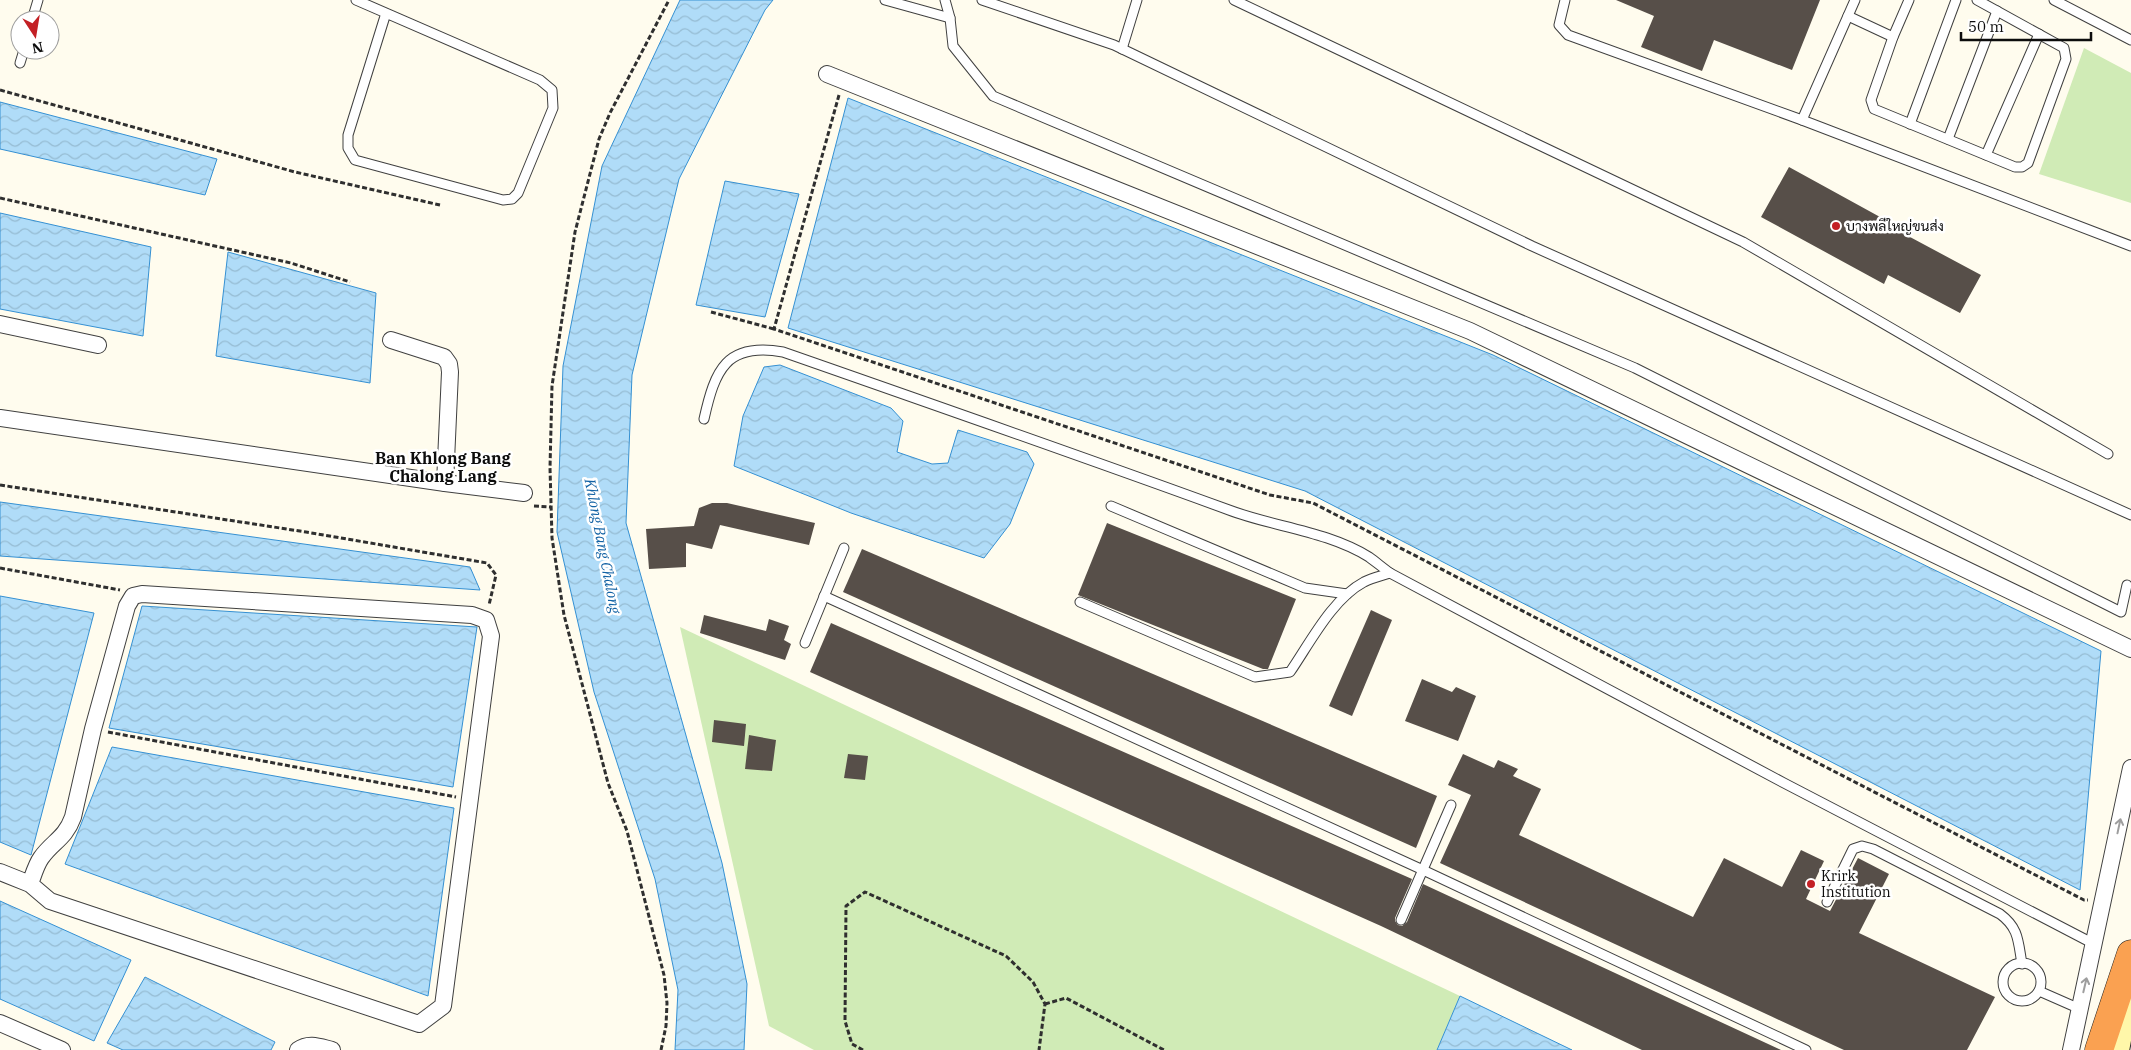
<svg xmlns="http://www.w3.org/2000/svg" width="2131" height="1050" viewBox="0 0 2131 1050" font-family="'IBM Plex Serif',Sarabun,serif">
<style>
.grass{fill:#d0ebb6}
.water{fill:url(#water-waves);stroke:#3590d2}
.building{fill:#574f49}
.lines{fill:none;stroke-linecap:round;stroke-linejoin:round}
.lane-casing{stroke:#404040;stroke-width:11}
.street-casing{stroke:#404040;stroke-width:18}
.secondary-casing{stroke:#2f2f2f;stroke-width:26}
.highway-casing{stroke:#1e1e1e;stroke-width:29}
.path{stroke:#2f2f2f;stroke-width:3;stroke-dasharray:5 2.5;stroke-linecap:butt}
.lane{stroke:#fff;stroke-width:9}
.street{stroke:#fff;stroke-width:16}
.secondary{stroke:#fff7a9;stroke-width:24}
.highway{stroke:#faa151;stroke-width:28}
.oneway{stroke:#9e9e9e}
.poi-dot{fill:#c32025;stroke:#fff;stroke-width:2}
.labels{text-anchor:middle;dominant-baseline:central;stroke-width:5;stroke-linejoin:round;paint-order:stroke}
.poi-label{font-size:14px;fill:#0d0d0d;stroke:#fff;text-anchor:start}
.water-label{font-size:15px;font-style:italic;fill:#1262a4;stroke:#fff}
.quarter-label{font-size:16px;font-weight:bold;fill:#0d0d0d;stroke:#fff}
</style>
<defs>
<pattern id="water-waves" width="16" height="10" patternUnits="userSpaceOnUse" patternTransform="scale(1.25)"><rect width="16" height="10" fill="#b0dcf8"/><path d="M0 5q4-4 8 0t8 0" fill="none" stroke="#96bcd3"/></pattern>
</defs>
<rect width="100%" height="100%" fill="#fffcee"/>
<g class="grass">
<path d="M2084 48 2131 73V203L2039 174Z"/>
<path d="M680 627 1460 996 1437 1050H814L769 1026Z"/>
</g>
<g class="water">
<path d="M680 0H773L765 10 679 179 632 375 626 523 722 863 747 984 744 1050H675L678 990 655 879 594 692 557 532 563 366 602 166Z"/>
<path d="M848 98 1493 355 2101 651 2080 890 1305 491 788 328Z"/>
<path d="M0 102 217 159 205 195 0 149Z"/>
<path d="M725 181 799 194 765 317 696 305Z"/>
<path d="M0 213 151 247 143 336 0 309Z"/>
<path d="M228 252 376 293 370 383 216 356Z"/>
<path d="M780 365 891 408 903 421 897 452 932 464 948 463 958 430 1027 452 1034 464 1010 524 984 558 851 513 734 466 743 416 764 367Z"/>
<path d="M0 502 470 567 480 590 0 556Z"/>
<path d="M0 596 94 613 31 855 0 842Z"/>
<path d="M142 606 477 627 453 787 109 728Z"/>
<path d="M112 747 454 808 428 996 65 864Z"/>
<path d="M0 901 131 960 94 1041 0 999Z"/>
<path d="M145 977 275 1042 271 1050H123L107 1043Z"/>
<path d="M1460 996 1572 1050H1437Z"/>
</g>
<g class="building">
<path d="M1616 0H1820L1792 70 1714 40 1702 71 1641 47 1654 16Z"/>
<path d="M1789 167 1911 234 1910 237 1981 275 1960 313 1888 275 1884 284 1761 217Z"/>
<path d="M712 503H727L815 523 809 545 720 525 712 549 686 543V567L649 569 646 529 694 526 699 508Z"/>
<path d="M1107 523 1296 599 1268 669H1263L1078 595Z"/>
<path d="M862 549 1437 796 1416 848 843 592Z"/>
<path d="M1371 610 1392 620 1352 716 1329 706Z"/>
<path d="M704 615 766 631 769 619 789 626 784 640 791 644 785 660 700 633Z"/>
<path d="M831 623 1412 879 1395 918V921L1398 925 1402 926 1407 922 1423 884 1781 1050H1642L1381 926 810 672Z"/>
<path d="M1422 679 1452 692 1456 687 1476 696 1458 741 1405 721Z"/>
<path d="M714 720 746 724 744 746 712 742Z"/>
<path d="M749 735 776 740 772 771 745 769Z"/>
<path d="M848 754 868 756 865 780 844 778Z"/>
<path d="M1463 754 1494 768 1498 760 1518 769 1513 776 1541 789 1519 835 1693 917 1724 858 1782 887 1801 850 1824 861 1806 899 1830 911 1858 858 1889 874 1859 933 1995 997 1967 1050H1844L1440 863 1471 795 1448 785Z"/>
</g>
<g class="lines">
<g class="lane-casing">
<g id="lane">
<path d="M356 0 540 80 552 90 553 108 518 193 512 199 503 200 355 160 348 148V135L386 13"/>
<path d="M885 0 950 18"/>
<path d="M945 0 950 18 953 46 993 96 1635 368 2121 612 2127 585"/>
<path d="M982 0 1114 45 1532 246 2131 515"/>
<path d="M1234 0 1743 242 2108 454"/>
<path d="M1565 0 1559 25 1568 35 1802 120"/>
<path d="M1855 0 1802 120 2131 246"/>
<path d="M1909 0 1893 37 1871 100 1874 109 2015 167H2022L2028 163 2066 59 2064 48 1977 0"/>
<path d="M2054 0 2131 40"/>
<path d="M1848 16 1893 37"/>
<path d="M32 20 38 0"/>
<path d="M1122 49 1137 0"/>
<path d="M20 63 24 50"/>
<path d="M1910 124 1956 0"/>
<path d="M1948 139 1997 11"/>
<path d="M1986 155 2039 34"/>
<path d="M704 419C715 370 726 342 783 352 932 404 1081 456 1229 510 1274 527 1327 531 1369 557 1376 562 1383 568 1390 573L1784 783 2094 944"/>
<path d="M1111 506 1305 588 1347 594"/>
<path d="M824 596 1423 870 1806 1050"/>
<path d="M1080 602 1255 677 1290 672C1310 643 1332 599 1364 582 1372 578 1381 576 1390 573"/>
<path d="M805 643 844 548"/>
<path d="M1827 902 1853 849 1862 846 1873 849 2000 914C2019 928 2018 941 2022 964"/>
<path d="M1401 920 1451 805"/>
<circle cx="2022" cy="982" r="19"/>
<path d="M2039 991 2080 1009"/>
</g>
</g>
<g class="street-casing">
<g id="street">
<path d="M827 74 1470 331 2131 649"/>
<path d="M0 324 98 345"/>
<path d="M391 340 444 357 449 364 450 372 445 483"/>
<path d="M0 418 445 483 524 493"/>
<path d="M0 872 30 884 50 901 419 1024 443 1006 491 636 486 620 472 615 142 594 133 596 127 606 93 729 73 817C65 839 53 841 41 858 36 865 33 876 30 884"/>
<path d="M0 1023 62 1050"/>
<path d="M298 1050C309 1042 320 1047 332 1050"/>
<path d="M2071 1050 2131 768"/>
</g>
</g>
<g class="secondary-casing">
<path id="secondary" d="M2117 1050 2128 993"/>
</g>
<g class="highway-casing">
<path id="highway" d="M2099 1050 2131 954"/>
</g>
<g class="path">
<path d="M0 90 295 172 440 205"/>
<path d="M839 95 774 329 1270 495 1313 503 2084 900H2088"/>
<path d="M0 198 291 263 350 282"/>
<path d="M711 312 774 329"/>
<path d="M0 485 306 532 487 563 496 575 489 605"/>
<path d="M534 506 551 507"/>
<path d="M0 568 120 590"/>
<path d="M108 732 456 797"/>
<path d="M1045 1004 1066 998 1164 1050"/>
<path d="M661 1050 666 1026 667 1003 664 975 627 831 608 783 564 615 552 538 550 468 552 386 575 232 599 139 610 113 669 0"/>
<path d="M863 1050 852 1044 845 1021 846 906 865 892 1006 956 1033 982 1045 1004 1039 1050"/>
</g>
<use href="#lane" class="lane"/>
<use href="#street" class="street"/>
<use href="#secondary" class="secondary"/>
<use href="#highway" class="highway"/>
</g>
<defs><path id="oneway-shaft" d="M-6 0H5M1.5-3L5.5 0L1.5 3" fill="none" stroke-width="1.6" stroke-linecap="round" stroke-linejoin="round" transform="scale(1.25)"/></defs>
<g class="oneway">
<use href="#oneway-shaft" transform="translate(2119 826) rotate(-78)"/>
<use href="#oneway-shaft" transform="translate(2085 985) rotate(-77)"/>
</g>
<g class="poi-dot">
<circle cx="1836" cy="226" r="5"/>
<circle cx="1811" cy="884" r="5"/>
</g>
<g class="labels">
<g class="poi-label">
<text x="1846" y="226">บางพลีใหญ่ขนส่ง</text>
<text x="1821" y="876">Krirk<tspan x="1821" dy="16">Institution</tspan></text>
</g>
<g class="water-label">
<text transform="translate(603 546) rotate(79)">Khlong Bang Chalong</text>
</g>
<g class="quarter-label">
<text x="443" y="458">Ban Khlong Bang<tspan x="443" dy="18">Chalong Lang</tspan></text>
</g>
</g>
<g transform="translate(35 35) rotate(168)"><circle r="24" fill="#ffffff" stroke="#9e9e9e"/>
<path d="M0-4L9 19L0 12L-9 19Z" fill="#c32025"/>
<text y="-8" font-size="14" font-weight="bold" text-anchor="middle" fill="#0d0d0d">N</text>
</g>
<path d="M1961 32v8h130v-8" fill="none" stroke="#0d0d0d" stroke-width="2.5"/>
<text x="1968" y="32" font-size="15" fill="#0d0d0d" stroke="#ffffff" stroke-width="4" paint-order="stroke">50 m</text>
</svg>
